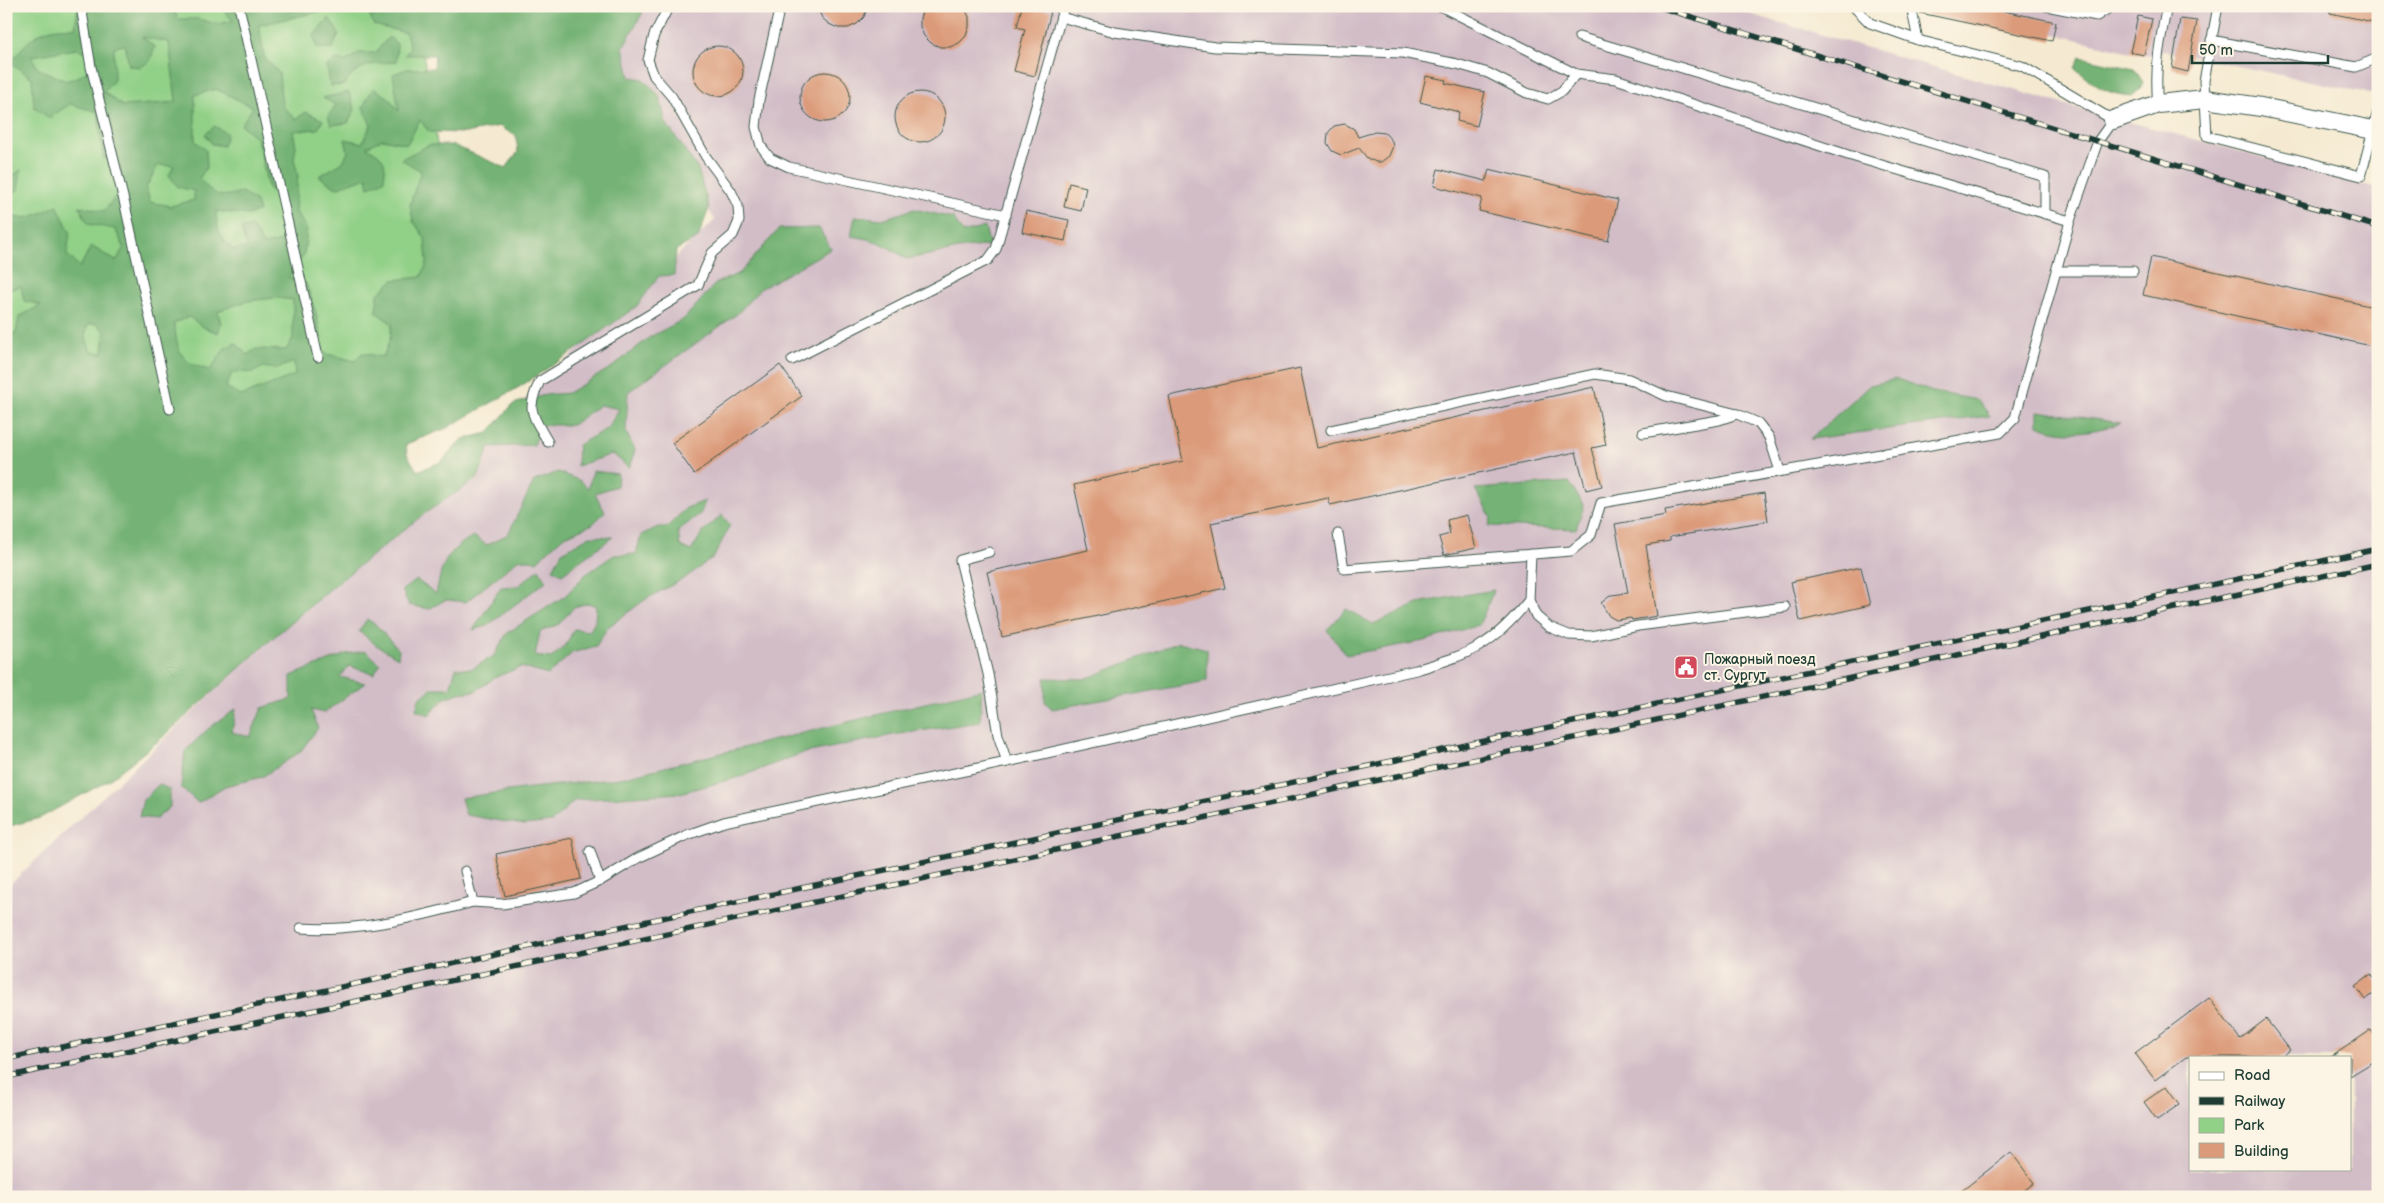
<svg xmlns="http://www.w3.org/2000/svg" width="2384" height="1203" viewBox="0 0 2384 1203" font-family="'Balsamiq Sans',sans-serif">
<style>
.industrial{fill:#d2bdc7;fill-rule:evenodd}
.green{fill:#91d087;stroke:#58865e}
.forest{fill:#74b274;stroke:#4a7854;fill-rule:evenodd}
.building{fill:#db9b7a}
.lines{fill:none;stroke-linecap:round;stroke-linejoin:round}
.lane-casing{stroke:#3f574c;stroke-width:11}
.street-casing{stroke:#3f574c;stroke-width:20}
.lane{stroke:#fff;stroke-width:9}
.street{stroke:#fff;stroke-width:18}
.rail-casing{stroke:#1f3d34;stroke-width:5.5}
.rail{stroke:#fcf5e5;stroke-width:4;stroke-dasharray:11;stroke-linecap:butt}
.labels{text-anchor:middle;dominant-baseline:central;stroke-width:4;stroke-linejoin:round;paint-order:stroke}
.poi-label{font-size:14px;fill:#1f3d34;stroke:#fcf5e5;text-anchor:start}
</style>
<rect width="100%" height="100%" fill="#fcf5e5"/>
<filter id="ink" filterUnits="userSpaceOnUse"><feTurbulence type="fractalNoise" baseFrequency=".02" numOctaves="2"/><feDisplacementMap in="SourceGraphic" scale="10" xChannelSelector="R" yChannelSelector="G"/><feConvolveMatrix kernelMatrix="1 2 1 2 8 2 1 2 1" color-interpolation-filters="sRGB"/></filter>
<filter id="wash" filterUnits="userSpaceOnUse"><feTurbulence type="fractalNoise" baseFrequency=".0096" numOctaves="4" result="noise"/><feDisplacementMap in="SourceGraphic" scale="20" xChannelSelector="R" yChannelSelector="G"/><feGaussianBlur stdDeviation="1.12" result="paint"/><feColorMatrix in="noise" values="0 0 0 0 0 0 0 0 0 0 0 0 0 0 0 0 0 1.4 0 .05"/><feComposite in="paint" operator="in"/></filter>
<g filter="url(#wash)">
<rect width="100%" height="100%" fill="#f5ead1"/>
<g class="industrial">
<path d="M627 6H1722L2077 108 2378 188V1197H6V888L715 220 606 51ZM2190 1057H2350V1169H2190Z"/>
<path d="M1916 6H2378V95L2165 51 2148 56 2054 34Z"/>
</g>
<path class="green" d="M6 6H416L458 281 413 363 6 505Z"/>
<g class="forest">
<path d="M78 6H172L178 19H198L217 24 233 21 220 6H323V11L259 25 264 57 279 73 282 106 296 119 306 112 323 120 318 129 293 131 296 146 294 159 298 176 295 210 307 230 304 255 288 277 306 283 316 313 324 353 355 361 362 353 383 357 390 339 392 324 376 312 378 294 393 280 421 277 427 263 425 238 413 221 410 204 421 171 401 159 429 145H453L506 168 518 152 516 136 499 126 466 133 429 132 420 120 407 144 382 139 367 147C383 157 387 159 384 180L369 187 367 177 336 188 319 176 342 163 348 152 345 139 362 143 371 125 363 107 373 88 388 97 399 111 393 74 407 69 434 68 435 55H405L410 47 406 33 374 25 368 12 370 6H642V14L623 47 630 77 643 79 659 95 666 123 698 169 709 208 698 238 676 250 674 275 659 276 637 306 580 347 521 386 447 428 406 444 407 454 417 471 441 462 463 439 488 433 513 404 545 395 568 393 612 367 650 337 684 319 716 283 740 273 779 229 819 228 831 249 760 289 737 314 628 392 626 432 635 450 629 468 613 454 577 466 578 445 608 428 619 409 600 405 572 425H542L534 445 489 447 478 478 424 514 336 584 266 644 162 738 109 780 40 818 6 827V334L16 333 19 317 41 305 24 301 21 286 6 291V213C22 224 42 213 57 205L70 232 67 255 80 267 91 246 116 261 124 247 115 229 88 224 79 206 104 211 117 195 121 167 103 157 98 112 70 104 49 118 34 107 32 78 11 63C28 38 42 25 75 28ZM142 37 169 42 176 102 123 106 104 92 114 80V47L125 45 129 66 141 67 150 61 155 47ZM77 49 96 55 97 65 80 76 66 81 37 68 32 56ZM216 89 253 107 241 125 257 138 268 188 279 198 286 219 282 241 264 245 251 226 241 229 247 247 234 250C220 239 217 229 216 211L248 215 259 211 256 202 242 192C216 199 217 196 199 179L207 166 206 150 195 141V95ZM158 165 174 166 169 175 178 187 194 191V200L171 206 150 202 146 188ZM276 298 293 300V338L286 350 256 349 247 355 236 343 225 348 210 370C179 363 178 352 174 323L189 317 203 327 218 333 221 324 218 311 247 301ZM88 324H97L105 332 103 353 91 352 85 335ZM294 362 295 375 241 396 226 387 232 373 254 372 263 367 276 369Z"/>
<path d="M329 18 339 34 333 48H317L314 35Z"/>
<path d="M389 37 397 44 396 62C374 63 355 65 344 85L330 86 327 66 333 60 346 61 359 53H375Z"/>
<path d="M2080 57 2134 69 2143 82 2140 89 2132 96C2105 94 2095 85 2075 68Z"/>
<path d="M349 92 355 109 348 123 331 125 328 116 336 105 323 98Z"/>
<path d="M215 126 227 134 223 146 212 144 205 134Z"/>
<path d="M21 170 18 190 6 199V181Z"/>
<path d="M914 209 953 218 963 233 985 227 990 246C962 246 935 255 906 259 888 245 873 239 851 236L855 216 882 219Z"/>
<path d="M1897 379 1933 392 1978 400 1990 416 1810 439 1870 385Z"/>
<path d="M2038 411 2121 423C2093 432 2065 437 2038 425Z"/>
<path d="M593 471 618 474 617 486 595 493 605 512 593 524 563 537 537 561 519 559 466 602 445 600 429 609 409 605 402 590 417 580 436 594C442 563 446 552 473 536L487 545 508 534 534 481 558 472 581 481 588 488Z"/>
<path d="M1569 482 1584 506 1576 529 1489 526 1491 517 1475 489Z"/>
<path d="M705 501 701 513 678 531 680 546 691 551 702 533 722 515 730 525 714 557 685 578 646 599 608 627 596 646 572 653 548 675 521 667 494 678 476 691 459 693 445 698 429 715 416 710 419 699 432 688H450L456 668 471 669 494 656 507 633 565 596 585 575 614 555 636 554 641 535 658 527H667L686 508ZM588 603 596 606 595 621 590 631 574 629 566 645 551 658 535 656 540 632 559 624 574 607Z"/>
<path d="M590 536 613 537 562 574 553 569 562 552Z"/>
<path d="M539 569 546 581 487 626 473 630 501 587 518 586Z"/>
<path d="M1494 590 1479 625 1424 641 1346 655 1327 630 1346 609 1373 624 1423 602Z"/>
<path d="M367 619 376 625 399 650 398 658 376 645 359 631Z"/>
<path d="M1179 642 1207 649V681L1052 709 1045 702V678L1085 679Z"/>
<path d="M366 651 380 664 374 674 349 666 340 677 365 683 324 713 311 710 318 728 300 752 262 777 225 786 198 803 181 787 185 751 209 728 236 709 232 732 250 737 262 708 291 699V676L346 654Z"/>
<path d="M982 689 980 722 893 735 800 754 740 777 680 793 575 800 552 822 524 825 466 815 461 798 522 789 620 778Z"/>
<path d="M159 784 170 790V807L156 819 139 817 143 800Z"/>
</g>
<g id="blocks">
<g class="building">
<path d="M817 6H868L864 17 857 24 848 28H838L829 24 822 18Z"/>
<path d="M924 6H964L969 17V27L966 36 959 43 950 47H940L931 43 924 36 920 27V18Z"/>
<path d="M1022 6 1051 11 1035 76 1014 71 1025 29 1017 27Z"/>
<path d="M1920 6H1980L2056 22 2052 41 1920 13Z"/>
<path d="M2330 6H2378V23L2330 13Z"/>
<path d="M2138 16 2152 19 2144 55 2130 52Z"/>
<path d="M2180 19 2197 21 2188 72 2172 68Z"/>
<circle cx="718" cy="71" r="25"/>
<circle cx="825" cy="97" r="25"/>
<path d="M1426 76 1446 80 1445 83 1485 92 1477 126 1457 121 1459 112 1420 102Z"/>
<circle cx="920" cy="117" r="25"/>
<path d="M1345 124 1354 129 1358 137 1375 132 1385 133 1392 141 1393 146 1389 156 1381 162H1376L1367 158 1359 148 1341 155 1332 151 1327 143 1328 133 1334 126Z"/>
<path d="M1438 169 1486 181 1489 169 1618 200 1608 241 1479 211 1482 198 1434 186Z"/>
<path d="M1069 183 1086 187 1081 211 1064 207Z"/>
<path d="M1026 211 1069 220 1065 241 1022 232Z"/>
<path d="M2151 257 2378 308 2371 346 2143 295Z"/>
<path d="M780 365 802 396 694 474 672 443Z"/>
<path d="M1300 368 1317 448 1594 387 1606 445 1592 448 1602 486 1586 490 1576 452 1330 505 1328 498 1211 523 1225 588 1002 637 987 572 1088 550 1074 485 1183 461 1169 396Z"/>
<path d="M1764 493 1768 521 1670 537V541L1646 545 1657 616 1632 620 1631 618 1616 620 1609 616 1601 603 1611 595 1628 593 1615 524 1666 515 1665 510Z"/>
<path d="M1467 515 1476 548 1444 555 1439 537 1450 534 1447 520Z"/>
<path d="M1861 567 1870 605 1800 621 1791 582Z"/>
<path d="M572 838 581 879 505 896 496 854Z"/>
<path d="M2371 974 2378 984V991L2365 1000 2355 986Z"/>
<path d="M2209 998 2240 1039 2266 1019 2290 1050 2282 1057H2186L2155 1080 2135 1053Z"/>
<path d="M2371 1030 2378 1041V1059L2350 1076V1057H2331Z"/>
<path d="M2167 1086 2180 1104 2157 1120 2144 1102Z"/>
<path d="M2011 1152 2034 1183 2016 1197H1954Z"/>
</g>
</g>
</g>
<g filter="url(#ink)">
<use href="#blocks" fill-opacity="0" stroke="#3f574c" stroke-width="1"/>
<g class="lines">
<g class="lane-casing">
<g id="lane">
<path d="M81 6 91 67 125 205 170 409"/>
<path d="M239 6 318 357"/>
<path d="M780 6 759 100 756 127 761 146 770 158 789 167 1006 215"/>
<path d="M1440 6 1576 74 1616 79 1848 155 2070 221"/>
<path d="M1911 6 1918 40"/>
<path d="M2046 6 2097 16 2112 6"/>
<path d="M2218 6 2204 81 2207 136 2361 176 2378 111"/>
<path d="M1061 17 1115 32 1215 47 1403 53 1457 64 1488 73 1527 93 1548 99 1562 91 1576 74"/>
<path d="M1579 37 2045 177V214"/>
<path d="M2211 40 2356 67 2378 58"/>
<path d="M2158 104C2154 70 2160 40 2167 6"/>
<path d="M2057 271H2133"/>
<path d="M792 360 988 260 996 249 1064 6"/>
<path d="M1331 430 1595 374 1629 379 1666 396 1737 414 1758 423 1769 437 1780 471"/>
<path d="M1643 433 1719 420 1737 414"/>
<path d="M548 442C533 415 525 411 540 381L698 285 712 253 733 235 739 221 738 206 731 191 706 157 672 97 654 76 648 60 654 35 669 6"/>
<path d="M1338 534 1344 569 1571 551 1591 535 1601 503 2000 433 2015 418 2070 221 2098 141 2113 120 2022 66 1918 40 1870 23 1853 6"/>
<path d="M989 552 960 560 988 674 998 735 1007 762"/>
<path d="M1531 554 1529 600 1536 616 1549 627 1569 635 1591 636 1638 626 1785 607"/>
<path d="M590 851 600 881"/>
<path d="M465 871 473 902 502 904 574 893 600 881 638 858 687 835 724 822 1007 762 1416 670C1472 653 1491 647 1529 600"/>
<path d="M301 928C359 932 418 917 473 902"/>
</g>
</g>
<g class="street-casing">
<path id="street" d="M2113 120 2158 104 2205 99 2261 107 2378 131"/>
</g>
<use href="#lane" class="lane"/>
<use href="#street" class="street"/>
<g class="rail-casing">
<g id="rail">
<path d="M1656 6 2378 227"/>
<path d="M6 1059 2378 549"/>
<path d="M6 1077 2378 564"/>
</g>
</g>
<use href="#rail" class="rail"/>
</g>
</g>
<defs>
<g id="civic-square" transform="scale(1.25)"><rect x="-9" y="-9" width="18" height="18" rx="4" fill="#d1495b" stroke="#fcf5e5"/><path d="M-.6-6.5H3V-4.5H.6V-3L4-1V1h2V6H-6V1h2V-1L-.6-3ZM-1.2 2.5V6h2.4V2.5Z" fill="#fff"/></g>
</defs>
<g fill-rule="evenodd">
<use href="#civic-square" x="1686" y="667"/>
</g>
<g class="labels">
<g class="poi-label">
<text x="1704" y="659">Пожарный поезд<tspan x="1704" dy="16">ст. Сургут</tspan></text>
</g>
</g>
<rect width="2384" height="1203" fill="none" stroke="#fcf5e5" stroke-width="25"/>
<rect x="2189" y="1056" width="162" height="115" fill="#fcf5e5" stroke="#a4ab9e"/>
<rect x="2199" y="1072" width="25" height="8" fill="#ffffff" stroke="#a4ab9e"/>
<text x="2234" y="1080" font-size="15" fill="#1f3d34">Road</text>
<rect x="2199" y="1097" width="25" height="8" fill="#1f3d34" stroke="#a4ab9e"/>
<text x="2234" y="1106" font-size="15" fill="#1f3d34">Railway</text>
<rect x="2199" y="1118" width="25" height="15" fill="#91d087" stroke="#a4ab9e"/>
<text x="2234" y="1130" font-size="15" fill="#1f3d34">Park</text>
<rect x="2199" y="1143" width="25" height="15" fill="#db9b7a" stroke="#a4ab9e"/>
<text x="2234" y="1156" font-size="15" fill="#1f3d34">Building</text>
<path d="M2192 55v8h136v-8" fill="none" stroke="#1f3d34" stroke-width="2.5"/>
<text x="2199" y="55" font-size="15" fill="#1f3d34" stroke="#fcf5e5" stroke-width="4" paint-order="stroke">50 m</text>
</svg>
